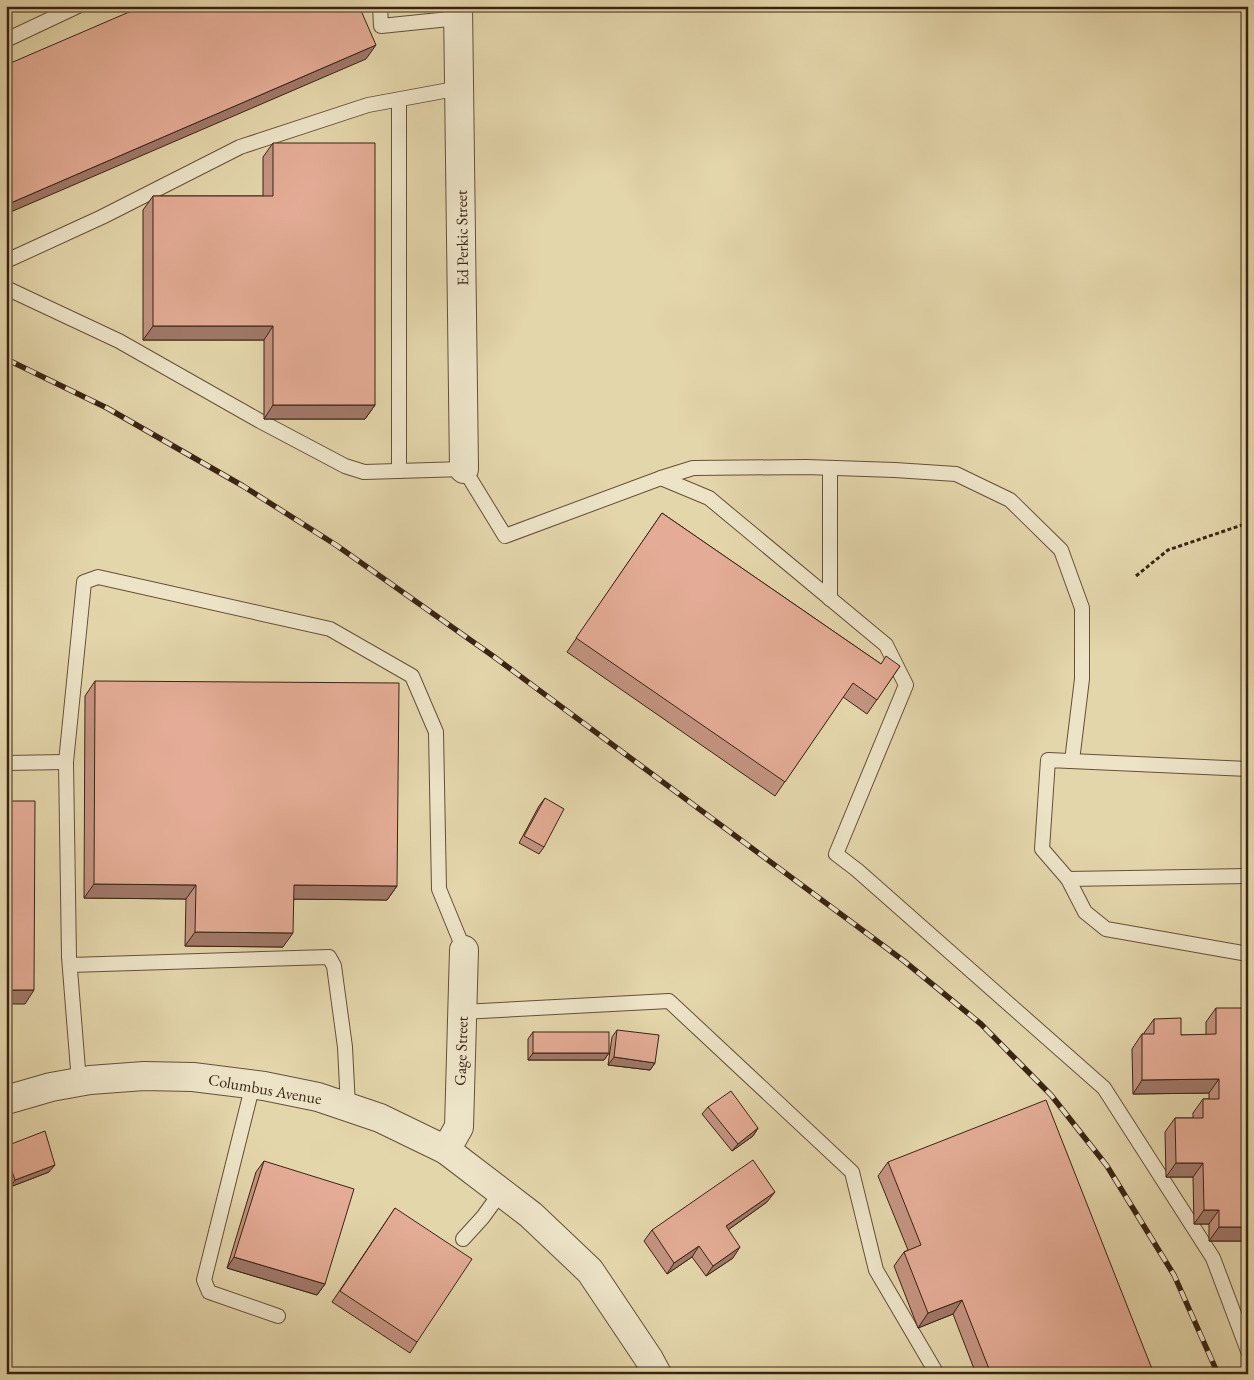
<svg xmlns="http://www.w3.org/2000/svg" width="1254" height="1380" viewBox="0 0 1254 1380" font-family="'EB Garamond',serif">
<style>
.lines{fill:none;stroke-linecap:round;stroke-linejoin:round}
.service-casing{stroke:#645039;stroke-width:16}
.minor-casing{stroke:#645039;stroke-width:30}
.path{stroke:#392313;stroke-width:3;stroke-dasharray:4 2.5;stroke-linecap:butt}
.service{stroke:#ede4c8;stroke-width:14}
.minor{stroke:#ede4c8;stroke-width:28}
.rail-casing{stroke:#392313;stroke-width:5.5}
.rail{stroke:#ede4c8;stroke-width:4;stroke-dasharray:11;stroke-linecap:butt}
.wall{fill:#c49481;stroke:#392313}
.shaded-wall{fill:#a07869;stroke:#392313}
.building{fill:#e4ac96;stroke:#392313}
.labels{text-anchor:middle;dominant-baseline:central;stroke-width:5;stroke-linejoin:round;paint-order:stroke}
.street-label{font-size:16px;fill:#392313;stroke:#ede4c8}
</style>
<rect width="100%" height="100%" fill="#e4d6ab"/>
<filter id="stains"><feTurbulence type="fractalNoise" baseFrequency=".004" numOctaves="4"/><feColorMatrix values="0 0 0 0 .2 0 0 0 0 .09 0 0 0 0 .02 0 0 0 .5 -.17"/></filter>
<radialGradient id="worn" r=".72"><stop offset=".6" stop-color="#630" stop-opacity="0"/><stop offset="1" stop-color="#630" stop-opacity=".3"/></radialGradient>
<g class="lines">
<g class="service-casing">
<g id="service">
<path d="M380 6 381 26 459 18"/>
<path d="M6 40 78 6"/>
<path d="M6 261 102 217 240 147 368 105 460 88"/>
<path d="M6 288 119 341 260 421 345 466 364 472 464 469 505 536 661 478 709 498 886 645 906 685 836 854 857 870 1104 1088 1213 1258 1248 1351"/>
<path d="M830 468V599"/>
<path d="M399 471V100"/>
<path d="M661 478 693 468 806 467 895 470 956 474 1010 500 1061 550 1082 608V679L1072 761"/>
<path d="M6 763 66 762"/>
<path d="M1248 769 1048 760 1042 849 1068 879 1248 876"/>
<path d="M1068 879 1085 912 1106 929 1248 954"/>
<path d="M70 965 329 957 334 966 345 1047 348 1107"/>
<path d="M462 1012 669 1001 852 1172 876 1270 937 1374"/>
<path d="M79 1082 69 957 66 762 84 582 98 577 330 629 412 676 436 732 439 889 464 950"/>
<path d="M253 1084 204 1280 209 1292 278 1316"/>
<path d="M463 1239 483 1217 501 1192"/>
</g>
</g>
<g class="minor-casing">
<g id="minor">
<path d="M458 6 464 469"/>
<path d="M6 1100 51 1087 90 1080 144 1076 193 1077 264 1086 318 1097 380 1118 446 1150 531 1215 590 1271 649 1359 657 1374"/>
<path d="M446 1150 459 1127 464 950"/>
</g>
</g>
<path class="path" d="M1136 576 1168 550 1248 523"/>
<use href="#service" class="service"/>
<use href="#minor" class="minor"/>
<g class="rail-casing">
<path id="rail" d="M6 359 107 408 243 486 336 545 493 656 904 961 981 1024 1051 1095 1107 1166 1174 1275 1218 1374"/>
</g>
<use href="#rail" class="rail"/>
</g>
<g class="wall">
<path d="M273 143 375 405 365 419H264V340H143V210L153 196H263V157Z"/>
<path d="M662 513 881 664 900 666 867 714 843 697 775 796 567 652Z"/>
<path d="M95 681 397 886 387 900 294 899 283 947 185 946 186 899 84 898 85 696Z"/>
<path d="M545 798 544 847 539 854 519 843 539 806Z"/>
<path d="M1216 1008 1248 1241H1209V1224H1194L1193 1177H1166L1165 1132 1175 1118H1193V1113L1203 1099H1209V1093L1133 1094 1132 1049 1142 1034H1144V1033L1154 1019 1181 1035H1206V1022Z"/>
<path d="M617 1030 655 1063 650 1070 608 1065 612 1037Z"/>
<path d="M533 1032 609 1053 604 1060H528V1039Z"/>
<path d="M708 1107 758 1128 753 1136 732 1151 702 1114Z"/>
<path d="M6 1146 49 1172 10 1187 6 1176Z"/>
<path d="M264 1161 325 1284 317 1295 227 1268 256 1172Z"/>
<path d="M888 1162 1154 1374H976L953 1314 918 1328 894 1266 904 1252 908 1250 878 1176Z"/>
<path d="M767 1202 728 1230 733 1258 706 1276 692 1257 667 1274 644 1241 652 1230Z"/>
<path d="M395 1208 417 1342 410 1353 332 1302Z"/>
</g>
<g class="shaded-wall">
<path d="M376 45 366 59 6 214V205Z"/>
<path d="M153 326H273L264 340H143Z"/>
<path d="M273 405H375L365 419H264Z"/>
<path d="M94 884 196 885 186 899 84 898Z"/>
<path d="M294 885 397 886 387 900 284 899Z"/>
<path d="M195 932 293 933 283 947 185 946Z"/>
<path d="M6 990H34L25 1004H6Z"/>
<path d="M533 1053H609L604 1060H528Z"/>
<path d="M614 1057 655 1063 650 1070 608 1065Z"/>
<path d="M1219 1079 1209 1093 1133 1094 1142 1080Z"/>
<path d="M758 1128 753 1136 732 1151 738 1144Z"/>
<path d="M1176 1163H1203L1193 1177H1166Z"/>
<path d="M55 1165 49 1172 10 1187 15 1180Z"/>
<path d="M775 1192 767 1202 718 1237 726 1226Z"/>
<path d="M1204 1210H1219L1209 1224H1194Z"/>
<path d="M1219 1227H1248V1241H1209Z"/>
<path d="M699 1246 692 1257 667 1274 674 1263Z"/>
<path d="M740 1247 733 1258 706 1276 713 1266Z"/>
<path d="M234 1257 325 1284 317 1295 227 1268Z"/>
<path d="M962 1300 953 1314 918 1328 928 1313Z"/>
</g>
<g class="building">
<path d="M143 6H359L376 45 6 205V65Z"/>
<path d="M273 143H375V405H273V326H153V196H273Z"/>
<path d="M662 513 881 664 886 656 900 666 877 700 853 683 785 782 576 638Z"/>
<path d="M95 681 399 683 397 886 294 885 293 933 195 932 196 885 94 884Z"/>
<path d="M545 798 564 809 544 847 524 836Z"/>
<path d="M6 801H35L34 990H6Z"/>
<path d="M1216 1008H1248V1227H1219V1210H1204L1203 1163H1176L1175 1118H1203V1099H1219V1079L1142 1080V1034H1154V1019L1181 1018V1035L1216 1034Z"/>
<path d="M617 1030 659 1035 655 1063 614 1057Z"/>
<rect x="533" y="1032" width="76" height="21"/>
<path d="M731 1091 758 1128 738 1144 708 1107Z"/>
<path d="M1046 1100 1154 1374H991L962 1300 928 1313 904 1252 921 1245 888 1162Z"/>
<path d="M45 1131 55 1165 15 1180 6 1154V1146Z"/>
<path d="M753 1160 775 1192 726 1226 740 1247 713 1266 699 1246 674 1263 652 1230Z"/>
<path d="M264 1161 354 1189 325 1284 234 1257Z"/>
<path d="M395 1208 472 1259 417 1342 340 1291Z"/>
</g>
<g class="labels">
<g class="street-label">
<text transform="translate(462 238) rotate(-91)">Ed Perkic Street</text>
<text transform="translate(461 1051) rotate(-88)">Gage Street</text>
<text transform="translate(265 1089) rotate(10)">Columbus Avenue</text>
</g>
</g>
<rect width="1254" height="1380" fill="none" stroke="#e4d6ab" stroke-width="25"/>
<rect x="8" y="8" width="1239" height="1365" fill="none" stroke="#392313" stroke-width="2.5"/>
<rect x="12" y="12" width="1229" height="1355" fill="none" stroke="#392313"/>
<rect width="100%" height="100%" filter="url(#stains)"/>
<rect width="100%" height="100%" fill="url(#worn)"/>
</svg>
